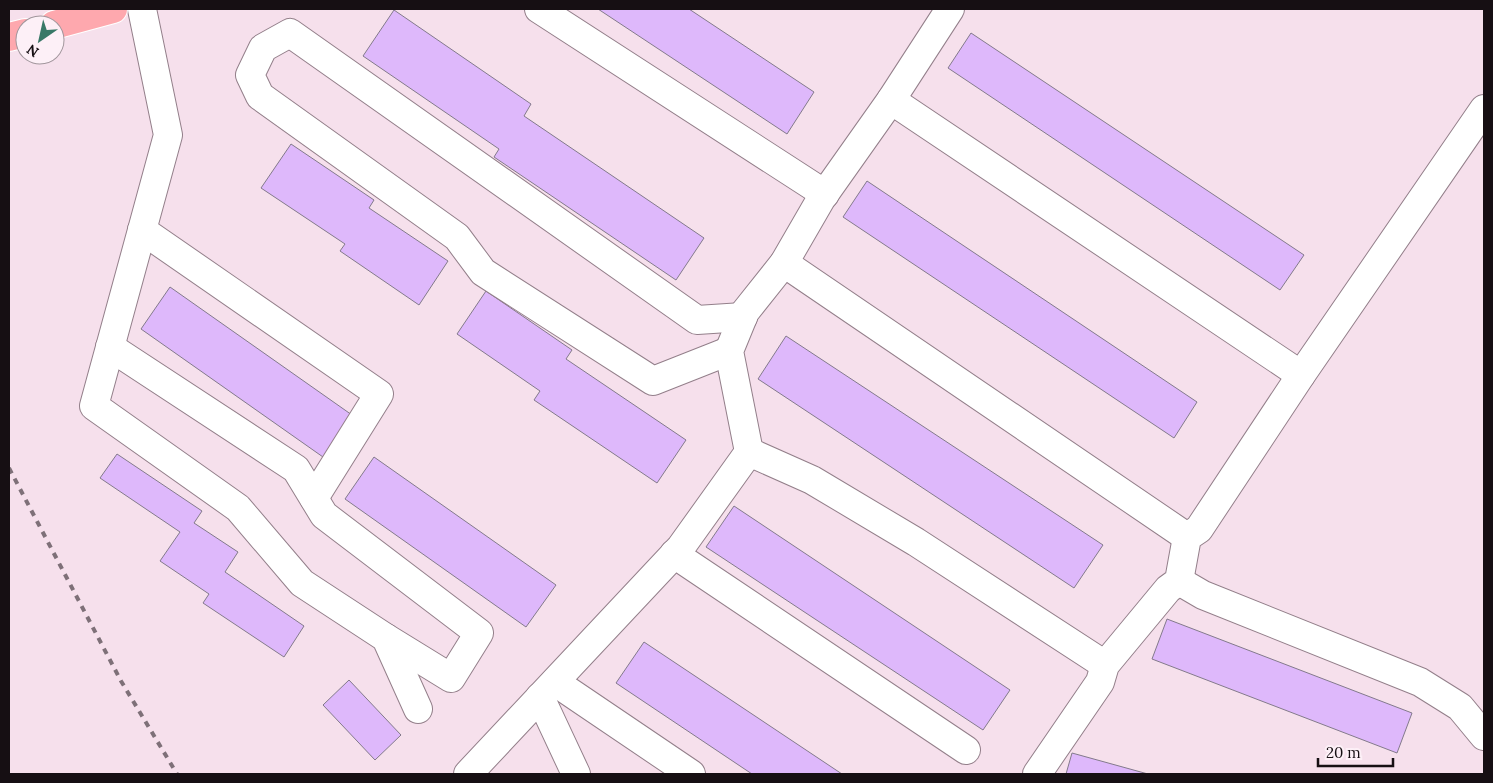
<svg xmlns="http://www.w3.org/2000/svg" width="1493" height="783" viewBox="0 0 1493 783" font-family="Lora,serif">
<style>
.building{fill:#deb8fb;stroke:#837a8b}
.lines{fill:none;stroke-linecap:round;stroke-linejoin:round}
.minor-casing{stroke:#937f8a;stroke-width:30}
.major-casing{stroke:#fff;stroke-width:30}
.minor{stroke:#fff;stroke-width:28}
.major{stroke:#fea8ae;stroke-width:28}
.rail{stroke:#7e7078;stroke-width:4;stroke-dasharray:6 6;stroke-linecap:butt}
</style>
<rect width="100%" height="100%" fill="#f6e0ec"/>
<g class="building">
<path d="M598 9H689L814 92 787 134Z"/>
<path d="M394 10 531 104 524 116 704 238 676 280 494 157 499 149 363 56Z"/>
<path d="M971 33 1304 255 1280 290 948 68Z"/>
<path d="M291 144 374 200 369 208 448 261 419 305 340 251 345 244 261 188Z"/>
<path d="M867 181 1197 402 1174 438 843 217Z"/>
<path d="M170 287 352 415 323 457 141 329Z"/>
<path d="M486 291 572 350 566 359 686 440 657 483 534 400 540 391 457 334Z"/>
<path d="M786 336 1103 545 1074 588 758 379Z"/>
<path d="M117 454 202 511 194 523 238 552 225 572 304 626 284 657 203 603 209 594 160 561 180 532 100 478Z"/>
<path d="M374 457 556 585 526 627 345 499Z"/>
<path d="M734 506 1010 690 983 730 706 547Z"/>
<path d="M1167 619 1412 713 1397 753 1152 659Z"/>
<path d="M644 642 842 774H752L616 683Z"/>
<path d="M349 680 401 735 375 760 323 705Z"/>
<path d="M1072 753 1148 774H1066Z"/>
</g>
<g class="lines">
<g class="minor-casing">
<g id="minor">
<path d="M142 9 168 135 94 406 238 508 302 583 386 638 418 709"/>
<path d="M539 9 825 194"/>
<path d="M891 100 1301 375"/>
<path d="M142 230 379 394 314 498"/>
<path d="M784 263 1187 537"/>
<path d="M110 347 296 469 324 515 479 633 451 678 386 638"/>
<path d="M729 351 653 381 483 272 457 237 260 96 250 75 263 48 290 33 697 320 743 317"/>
<path d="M749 452 812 480 916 542 1105 665"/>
<path d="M674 554 966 750"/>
<path d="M1179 581 1203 595 1420 682 1460 707 1484 736"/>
<path d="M555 682 691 774"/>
<path d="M540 697 576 774"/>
<path d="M468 774 681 547 749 452 729 351 745 312 784 263 821 199 891 100 950 9"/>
<path d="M1037 774 1100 682 1105 665 1168 589 1179 581 1187 537 1199 529 1301 375 1484 109"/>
</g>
</g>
<g class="major-casing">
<g id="major">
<path d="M54 25 113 9"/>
<path d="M9 37 25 33"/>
</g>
</g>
<use href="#minor" class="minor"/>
<use href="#major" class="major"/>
<path class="rail" d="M9 468 121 681 177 774"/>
</g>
<rect width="1493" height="783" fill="none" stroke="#160f13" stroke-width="20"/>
<g transform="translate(40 40) rotate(214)"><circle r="24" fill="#fdf0f7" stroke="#a1969c"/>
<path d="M0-4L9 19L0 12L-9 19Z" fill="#387867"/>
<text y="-8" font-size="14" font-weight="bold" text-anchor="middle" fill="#160f13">N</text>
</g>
<path d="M1318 758v8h75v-8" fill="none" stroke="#160f13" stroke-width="2.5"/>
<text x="1326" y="758" font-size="15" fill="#160f13" stroke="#fdf0f7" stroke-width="4" paint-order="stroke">20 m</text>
</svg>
